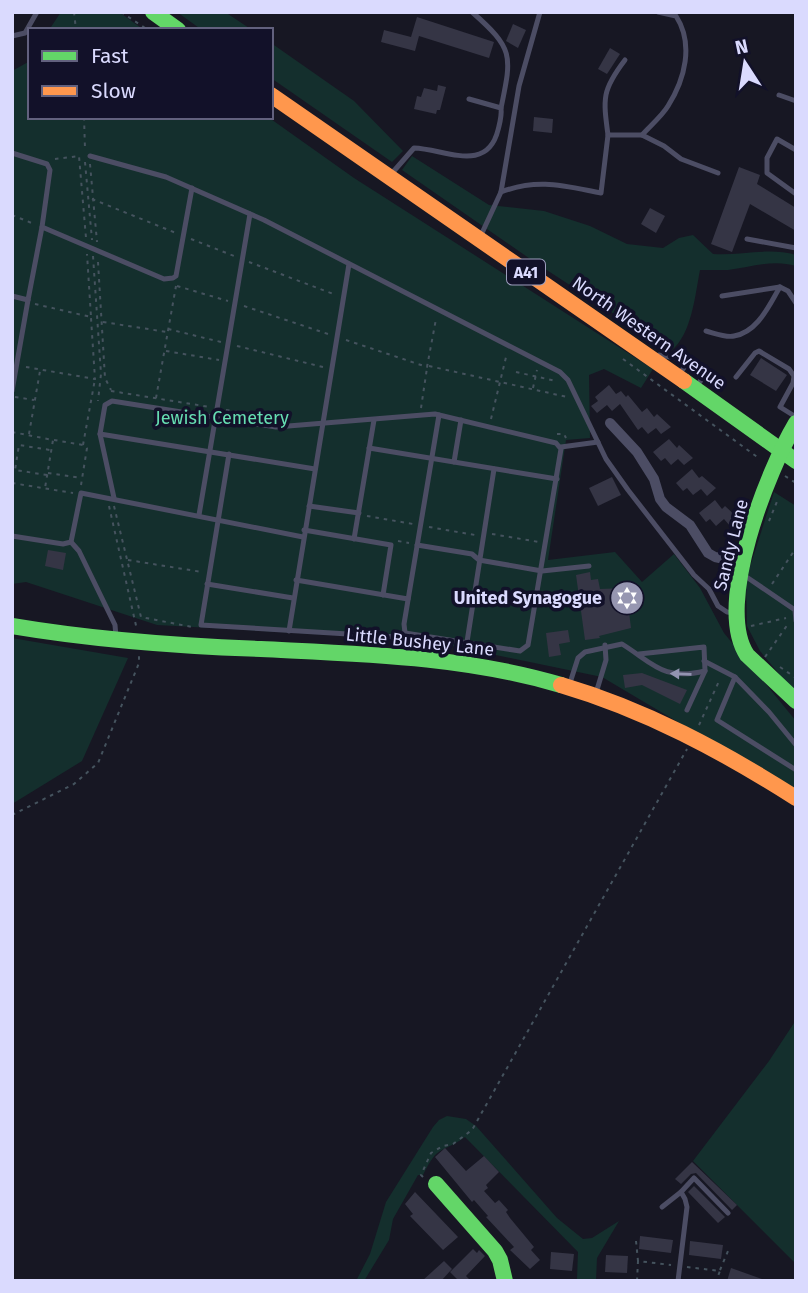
<svg xmlns="http://www.w3.org/2000/svg" width="808" height="1293" viewBox="0 0 808 1293" font-family="'Fira Sans',sans-serif">
<style>
.green{fill:#142f2d}
.building{fill:#353545}
.lines{fill:none;stroke-linecap:round;stroke-linejoin:round}
.path{stroke:#45535e;stroke-width:2;stroke-dasharray:3.5 5;stroke-linecap:butt}
.lane{stroke:#4c4d64;stroke-width:5}
.street{stroke:#4c4d64;stroke-width:10}
.fast{stroke:#63d668;stroke-width:16}
.slow{stroke:#ff974d;stroke-width:16}
.oneway{fill:#9394b1}
.labels{text-anchor:middle;dominant-baseline:central;stroke-width:7;stroke-linejoin:round;paint-order:stroke}
.shield{fill:#121129;stroke:#9e9ebe;stroke-width:2}
.shield-label{font-size:16px;font-weight:bold;fill:#dadafe}
.street-label{font-size:18px;fill:#dadafe;stroke:#121129}
.park-label{font-size:18px;fill:#66deb2;stroke:#121129}
.poi-label{font-size:18px;font-weight:bold;fill:#dadafe;stroke:#121129;text-anchor:end}
</style>
<rect width="100%" height="100%" fill="#171723"/>
<g class="green">
<path d="M61 12H119L144 30H49Z"/>
<path d="M177 12H225L252 30H202Z"/>
<path d="M271 43 354 101 403 151 392 162 271 78Z"/>
<path d="M30 61V117H268L354 178 653 369 641 388 604 369 589 375 590 438 566 440 548 560 615 552 642 582 674 554 700 588 724 633 796 721V792L602 677 423 640 157 625 26 582 12 584V71Z"/>
<path d="M412 156 489 205 544 211 590 226 627 244 663 248 679 238 693 235 713 254C741 256 768 247 796 255V266C773 259 752 267 728 270 719 270 709 270 700 270 695 295 692 334 671 351L536 263 402 170Z"/>
<path d="M774 492 796 506V694L760 651 747 626 746 579Z"/>
<path d="M12 638 128 658 82 761 12 804Z"/>
<path d="M796 1020V1264L693 1161 769 1061Z"/>
<path d="M447 1116 466 1119 476 1126 557 1218 583 1239 592 1238 619 1221 597 1258 596 1280 577 1279 578 1252 465 1137C441 1154 438 1144 423 1175H418L393 1219 389 1240 364 1281H356L370 1254 386 1202 433 1127 439 1120Z"/>
</g>
<g class="building">
<path d="M417 17 494 42 489 58 419 36 415 51 381 42 384 30 411 37Z"/>
<path d="M513 24 526 30 518 48 506 41Z"/>
<path d="M610 48 620 54 607 74 598 69Z"/>
<path d="M438 85 446 87 440 110H437L436 114 414 109 417 96 421 97 424 88 437 91Z"/>
<path d="M534 117 553 119 552 133 533 131Z"/>
<path d="M739 167 760 175 757 184 796 208V231L750 204 732 252 711 244Z"/>
<path d="M650 208 665 216 656 233 641 224Z"/>
<path d="M761 358 787 375 776 391 750 375Z"/>
<path d="M609 385 616 394 621 391 626 397 628 395 642 412 647 408 654 417 657 414 671 427 661 434 656 428 648 434 642 427 638 430 620 404 612 411 607 405 597 413 591 406 598 401 595 397Z"/>
<path d="M669 439 677 448 679 445 693 458 684 465 678 459 671 465 665 458 661 461 653 452Z"/>
<path d="M692 469 699 478 702 476 716 488 707 496 701 489 693 495 687 488 683 491 676 483Z"/>
<path d="M612 477 621 495 598 506 589 488Z"/>
<path d="M715 500 722 509 725 506 739 519 730 526 724 519 716 526 710 519 706 522 699 513Z"/>
<path d="M48 550 66 553 63 570 45 566Z"/>
<path d="M590 572 591 580 598 579 600 589 626 588 631 628 599 636 600 638 585 640 576 575Z"/>
<path d="M568 630 570 642 559 644 561 655 549 657 546 633Z"/>
<path d="M642 673 687 690 680 704 642 685 625 688 623 675Z"/>
<path d="M445 1148 466 1171 484 1156 499 1172 486 1185 488 1188 484 1191 495 1203 499 1200 508 1210 506 1212 510 1218 534 1247 531 1250 540 1260 530 1269 510 1250 514 1247 486 1217 488 1216 474 1200 472 1202 435 1157Z"/>
<path d="M692 1162 737 1205 732 1210 696 1173 691 1174 681 1184 675 1179Z"/>
<path d="M694 1186 725 1217 718 1223 688 1192Z"/>
<path d="M415 1192 458 1237 443 1250 410 1216 413 1214 405 1204Z"/>
<path d="M640 1236 673 1240 671 1253 639 1249Z"/>
<path d="M690 1241 723 1245 721 1259 689 1255Z"/>
<path d="M473 1249 477 1253 479 1250 485 1256 466 1276 471 1281H459L450 1272Z"/>
<path d="M551 1252 574 1254 572 1271 550 1269Z"/>
<path d="M606 1255 628 1256 627 1273 605 1272Z"/>
<path d="M444 1261 452 1269 441 1281H422Z"/>
<path d="M731 1268 765 1280 764 1281H727Z"/>
</g>
<g class="lines">
<g class="path">
<path d="M74 12 76 30"/>
<path d="M121 12 148 30"/>
<path d="M84 117 85 149"/>
<path d="M55 159 79 156 86 238"/>
<path d="M85 162 92 240"/>
<path d="M90 164 97 242"/>
<path d="M92 199 176 233"/>
<path d="M12 215 34 224"/>
<path d="M191 239 234 256"/>
<path d="M93 256 101 374 98 401"/>
<path d="M98 262 105 378 111 390"/>
<path d="M249 262 336 295"/>
<path d="M177 286 228 301"/>
<path d="M35 304 91 317 87 254"/>
<path d="M244 306 328 334"/>
<path d="M103 322 167 332"/>
<path d="M168 329 221 342"/>
<path d="M346 340 427 367 436 319"/>
<path d="M237 346 323 367"/>
<path d="M166 351 219 360"/>
<path d="M623 359 760 459"/>
<path d="M429 366 567 397"/>
<path d="M26 367 95 379 91 318"/>
<path d="M516 372 556 381"/>
<path d="M533 388 537 370"/>
<path d="M111 391 210 407"/>
<path d="M15 397 34 400"/>
<path d="M156 398 176 286"/>
<path d="M421 408 427 368"/>
<path d="M226 410 255 415"/>
<path d="M491 419 507 353"/>
<path d="M12 432 53 440 45 488"/>
<path d="M29 434 40 371"/>
<path d="M557 434H564L566 438"/>
<path d="M54 440 83 445"/>
<path d="M48 473 81 478"/>
<path d="M47 475 15 470 19 445 50 450"/>
<path d="M785 476 796 483"/>
<path d="M12 483 73 493"/>
<path d="M81 485 87 448 83 445 95 379"/>
<path d="M109 506 137 630"/>
<path d="M114 506 141 617 192 627"/>
<path d="M367 516 413 524"/>
<path d="M769 521 778 499"/>
<path d="M429 527 475 535"/>
<path d="M492 534 539 542"/>
<path d="M398 541 409 543"/>
<path d="M128 560 202 572"/>
<path d="M772 584 796 548"/>
<path d="M751 626 786 618"/>
<path d="M765 657 788 624"/>
<path d="M780 667 796 678"/>
<path d="M699 725 720 679"/>
<path d="M12 815 74 784 98 763 139 663V656"/>
<path d="M423 1177 421 1175 431 1153 443 1146 453 1144 472 1130 687 749"/>
<path d="M636 1241 638 1261"/>
<path d="M687 1267 720 1271 716 1281"/>
<path d="M720 1270 728 1251"/>
<path d="M637 1281 638 1261 671 1265"/>
</g>
<g class="lane">
<path d="M472 12C514 49 512 55 501 108"/>
<path d="M12 36 25 33 37 12"/>
<path d="M779 95 796 101"/>
<path d="M608 135C603 98 602 90 625 60"/>
<path d="M642 135 664 146 681 159 718 173"/>
<path d="M796 150 777 139 767 158V173L796 194"/>
<path d="M12 153 47 164 50 170 42 227 164 279 173 278 176 276 192 188"/>
<path d="M90 156 166 177 264 220 560 372 568 380 606 459 628 490 694 575 709 589 718 606 727 612 735 613"/>
<path d="M393 172 414 148C445 149 487 174 498 130 500 122 502 116 501 108L469 99"/>
<path d="M501 192C538 178 564 186 601 193L608 135H642C650 126 662 116 668 106 685 79 694 44 676 16L658 12"/>
<path d="M482 233 501 192 519 86 540 12"/>
<path d="M747 239 796 248"/>
<path d="M12 296 28 300 42 227"/>
<path d="M722 296 780 287 788 291 796 303"/>
<path d="M706 331C714 333 726 338 734 336 758 332 769 305 780 287"/>
<path d="M659 355 677 358 686 365"/>
<path d="M680 373 686 365 707 371 697 386"/>
<path d="M736 377 755 353 759 351 789 369 794 376 793 383 780 407 796 417"/>
<path d="M12 391 28 300"/>
<path d="M100 434 315 469"/>
<path d="M561 447 598 442"/>
<path d="M369 448 557 479"/>
<path d="M454 462 461 420"/>
<path d="M114 498 100 434 105 405 112 401 276 427 435 414 556 443 561 449 528 645 520 651 405 633 397 637 201 625 229 454"/>
<path d="M309 506 359 513"/>
<path d="M199 515 250 214"/>
<path d="M304 530 391 545 383 595"/>
<path d="M12 536 63 544 71 542"/>
<path d="M354 539 374 420"/>
<path d="M417 545 472 554 479 560 542 571 589 566"/>
<path d="M748 578 795 610 796 621"/>
<path d="M296 580 408 599"/>
<path d="M207 584 293 598"/>
<path d="M289 631 349 264"/>
<path d="M405 633 404 624 439 415"/>
<path d="M116 637 115 625 79 551 71 542 81 493 303 537"/>
<path d="M467 642 494 469"/>
<path d="M704 661 735 677 769 712 796 745"/>
<path d="M735 677 717 720 796 770"/>
<path d="M569 686 578 658 585 652 622 644C654 664 663 681 705 671L704 647 639 654"/>
<path d="M596 693 606 660 605 645"/>
<path d="M687 710 705 671"/>
<path d="M662 1207 681 1192"/>
<path d="M678 1281 687 1207 685 1199 681 1192 694 1178 728 1213"/>
</g>
<path class="street" d="M610 423 637 452 654 479 660 499 666 507 690 525 708 553 715 557 743 563"/>
<g class="fast">
<path d="M153 12 178 30"/>
<path d="M684 381 796 461"/>
<path d="M796 423C768 470 714 605 747 655L796 701"/>
<path d="M12 626C95 640 177 646 261 649 363 654 463 656 561 685"/>
<path d="M436 1184 495 1251 500 1260 505 1281"/>
</g>
<g class="slow">
<path d="M271 95 684 381"/>
<path d="M561 685C646 710 722 751 796 798"/>
</g>
</g>
<defs><path id="oneway-solid" d="M-6-.8H1V-3.2L6.5 0L1 3.2V.8H-6Z" transform="scale(1.75)"/></defs>
<use class="oneway" href="#oneway-solid" transform="translate(681 674) rotate(-178)"/>
<defs>
<g id="synagogue-disc" transform="scale(1.75)"><circle r="9.5" fill="#9696b1" stroke="#121129"/><path d="M0-6.5L5.6 3.2H-5.6ZM0 6.5L5.6-3.2H-5.6Z" fill="#fff"/></g>
</defs>
<g fill-rule="evenodd">
<use href="#synagogue-disc" x="627" y="598"/>
</g>
<g class="labels">
<rect class="shield" x="507" y="259.5" width="38" height="25" rx="5"/>
<g class="shield-label">
<text x="526" y="272">A41</text>
</g>
<g class="street-label">
<text transform="translate(649 333) rotate(35)">North Western Avenue</text>
<text transform="translate(731 545) rotate(-76)">Sandy Lane</text>
<text transform="translate(420 642) rotate(6)">Little Bushey Lane</text>
</g>
<g class="park-label">
<text x="222" y="418">Jewish Cemetery</text>
</g>
<g class="poi-label">
<text x="602" y="598">United Synagogue</text>
</g>
</g>
<rect width="808" height="1293" fill="none" stroke="#dadafe" stroke-width="28"/>
<rect x="28" y="28" width="245" height="91" fill="#121129" stroke="#62617e" stroke-width="2"/>
<rect x="42" y="51" width="35" height="10" fill="#63d668" stroke="#62617e" stroke-width="2"/>
<text x="91" y="63" font-size="21" fill="#dadafe">Fast</text>
<rect x="42" y="86" width="35" height="10" fill="#ff974d" stroke="#62617e" stroke-width="2"/>
<text x="91" y="98" font-size="21" fill="#dadafe">Slow</text>
<g transform="translate(745 63) rotate(348)" stroke="#121129" stroke-width="5" paint-order="stroke">
<path d="M0-5L12 26L0 18L-12 26Z" fill="#dadafe"/>
<text y="-10" font-size="19" font-weight="bold" text-anchor="middle" fill="#dadafe">N</text>
</g>
</svg>
